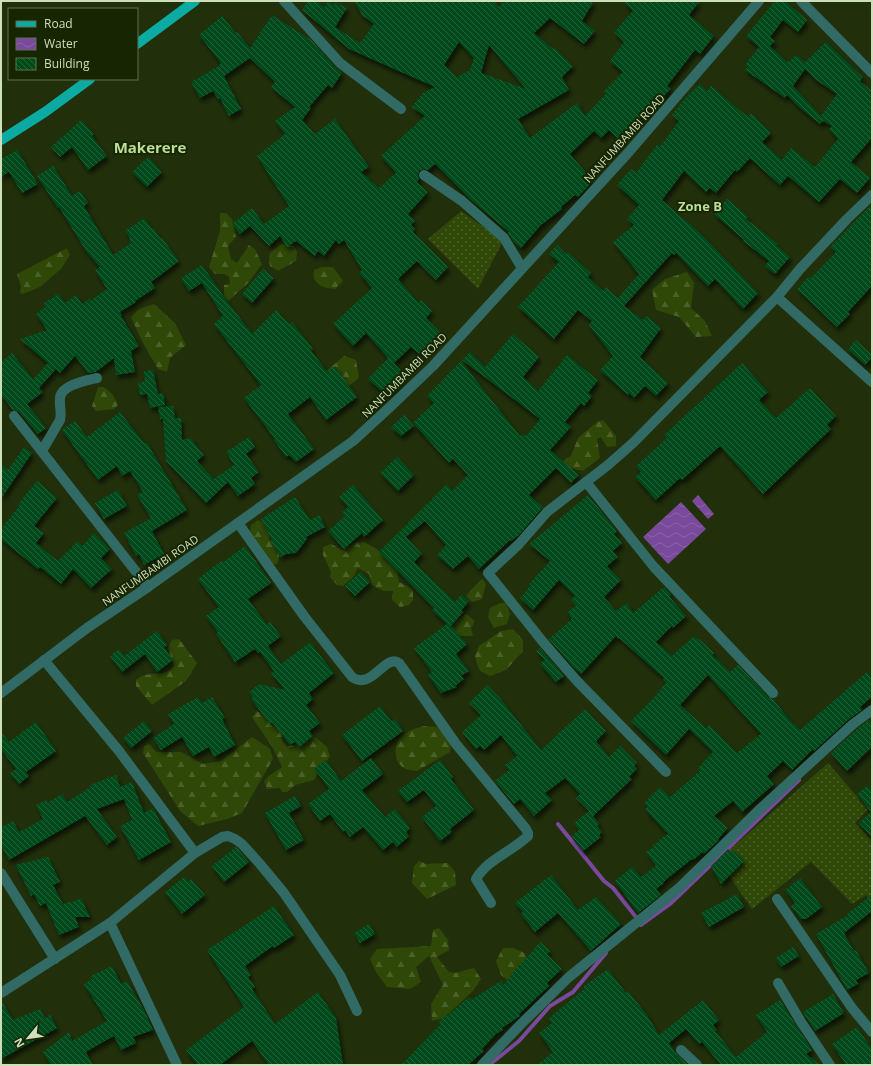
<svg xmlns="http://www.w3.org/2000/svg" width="873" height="1066" viewBox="0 0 873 1066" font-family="'Open Sans',sans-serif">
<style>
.grass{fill:url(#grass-dots)}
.forest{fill:url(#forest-firs)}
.water{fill:url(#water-waves)}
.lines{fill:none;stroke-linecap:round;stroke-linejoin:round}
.stream{stroke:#79499c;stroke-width:4}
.building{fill:url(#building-back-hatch);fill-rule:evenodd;filter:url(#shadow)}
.minor{stroke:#326b66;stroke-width:10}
.major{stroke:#0baaa2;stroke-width:10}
.labels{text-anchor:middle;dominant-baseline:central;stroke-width:4;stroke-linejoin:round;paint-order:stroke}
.street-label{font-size:11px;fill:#cedfbc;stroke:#172602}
.quarter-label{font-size:13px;font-weight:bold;fill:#bddf97;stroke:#172602}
.district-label{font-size:15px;font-weight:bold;fill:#bddf97;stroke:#172602}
</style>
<defs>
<pattern id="grass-dots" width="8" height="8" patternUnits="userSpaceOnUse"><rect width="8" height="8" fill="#2f4707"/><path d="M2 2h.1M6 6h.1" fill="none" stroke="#4c6129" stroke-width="1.8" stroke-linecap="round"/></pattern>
<pattern id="forest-firs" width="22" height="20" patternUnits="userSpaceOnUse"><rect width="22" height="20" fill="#2f4707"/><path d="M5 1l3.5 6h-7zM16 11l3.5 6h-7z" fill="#4c6129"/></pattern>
<pattern id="water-waves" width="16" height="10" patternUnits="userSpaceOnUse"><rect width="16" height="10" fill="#79499c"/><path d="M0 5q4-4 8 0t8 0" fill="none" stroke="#8b63a8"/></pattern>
<pattern id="building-back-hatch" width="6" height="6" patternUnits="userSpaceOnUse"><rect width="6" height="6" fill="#004a1a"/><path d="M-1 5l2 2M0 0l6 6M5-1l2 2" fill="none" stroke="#246439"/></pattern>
<filter id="shadow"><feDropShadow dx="2.5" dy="4.5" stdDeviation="2" flood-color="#0009"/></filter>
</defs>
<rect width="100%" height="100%" fill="#21300b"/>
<g class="grass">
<path d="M461 211 503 241 478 289 428 239Z"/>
<path d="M828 763 868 809 855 823 872 841V901L866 895 852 904 811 862 752 909 718 860Z"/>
</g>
<g class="forest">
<path d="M220 213H226L232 219 236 237 228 246 231 259 237 263 249 245 255 249 262 264 248 283 228 301 224 296V285L230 284 229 277 224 274H215L209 267 220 231Z"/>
<path d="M282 244 294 246 297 252 296 261 278 271 270 266C267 252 271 251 282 244Z"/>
<path d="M67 248 70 255 61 269 40 287 23 294 20 293 21 286 17 274Z"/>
<path d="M322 267H333L343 281 335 289C324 288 311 285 314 270Z"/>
<path d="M687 272 694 283 691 308 705 321 712 336 696 337 679 317 656 310 652 290 665 279Z"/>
<path d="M154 304 175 323 186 345 170 358 167 372 158 369 141 339 131 317 139 309Z"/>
<path d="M344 356 356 360 359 378 346 388 323 374Z"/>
<path d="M98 387H104L113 395 118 405 114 409 96 411 92 406Z"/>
<path d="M603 420 616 436V446L607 447 601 437 597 439 600 458 583 471 566 467 563 463 565 459 571 456 578 438 597 422Z"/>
<path d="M258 520 277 530 269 538C276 546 283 553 277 564L270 565 250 535 251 525Z"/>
<path d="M364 542 377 549 397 571 399 582 409 587 413 591V600L409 605 400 607 392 600 393 591H383L372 585 369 574 358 568 354 576 343 586 337 585 330 577 331 572 323 555V547L331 544 342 550 354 543Z"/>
<path d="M482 579 486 584 482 599 472 602 466 596 469 592Z"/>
<path d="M500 603H506L510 614 507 624 494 628 488 617 490 608Z"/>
<path d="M466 614 475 621 471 628 473 636H457L451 628 456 620Z"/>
<path d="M513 629 523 640V651L506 670 490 676 480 671 477 664 475 656 479 646 501 631Z"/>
<path d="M179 639 197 663 186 681 152 705 136 686V680C144 672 156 675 166 672 169 672 171 669 174 666L168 648 172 640Z"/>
<path d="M257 711C276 719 282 719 282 741L287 747 315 737 327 747 330 756 314 780 295 785 287 792H282L280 788 267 789 264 781 269 776 282 767 273 748 252 717Z"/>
<path d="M424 726 442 727 451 741 450 752 417 771C413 770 407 770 404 768 400 766 396 760 396 755 393 737 409 730 424 726Z"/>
<path d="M252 737 270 749 273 759 242 813 227 819 198 826 180 811 143 753 144 746 149 744 156 752H181L203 764 221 761Z"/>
<path d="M419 861 426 864 448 863 455 872 456 885 427 899 412 883 414 866Z"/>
<path d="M439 928 448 940 449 950 437 957 449 972 455 973 474 968 481 979 473 991 444 1018 432 1021 431 1004 443 985 429 956 416 967 421 982 410 989 387 987 376 972 370 959 377 949 431 946 433 930Z"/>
<path d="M503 948H513L525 953 532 974 514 986 501 975 496 961Z"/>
</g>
<g class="water">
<path d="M698 495 714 514 708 519 692 501Z"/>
<path d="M681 502 706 529 668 564 643 537Z"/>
</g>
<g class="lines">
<g class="stream">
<path d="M558 824 604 881 613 888 636 917"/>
<path d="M641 925 670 904 799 780"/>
<path d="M489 1065 519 1041 550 1006 573 992 606 953"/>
</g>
</g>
<g class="building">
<path d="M308 1H316L325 7 328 1 334 5 335 2 347 8 335 27 360 43 374 24 362 15 354 1H493L499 7 504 1H594L582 21 595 31 584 44 550 18 534 33 553 49 555 48 573 66 562 77 569 90 518 119 530 138 577 103 585 116 606 94 603 92 623 72 610 61 624 42 614 32 633 11 623 1H700L689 15 714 36 700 54 695 50 667 86 671 89 618 139 609 130 601 138 594 131 570 154 593 181 578 197 575 195 561 207 562 209 541 225 521 248 514 242 508 233 509 232 471 200 435 164 428 170 424 169 419 171 418 175 419 179 417 182 428 192 408 214 415 221 411 225 415 229 413 232 448 267 436 280 417 261 398 279 418 302 421 300 432 311 426 318 441 333 419 354 411 347 394 363 405 375 386 395 368 379 388 358 366 333 353 346 333 324 372 288 359 273 362 270 344 240 339 244 336 240 324 256 318 251 315 256 296 241 287 247 280 236 269 246 250 226 240 234 232 224 252 208 264 224 289 206 257 156 285 134 275 121 295 107 271 87 275 82 250 58 224 76 241 109 229 116 220 98 218 99 213 91 200 98 191 82 219 66V65L221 63 199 35 222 16 236 33 237 32 250 48 272 15 311 40 335 67 342 73 332 88 328 85 309 107 311 108 302 120 315 134 335 119 369 167 361 172 379 188 396 173 381 156 425 116 412 107 423 93 435 87 349 49 302 10ZM459 42 474 58 470 70 457 77 444 65ZM489 45 526 89 481 73Z"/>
<path d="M775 1H785L807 20 798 32 783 20 770 37 775 41 770 46 787 62 788 61 789 62 796 55 805 62 826 42 863 77 860 81 872 91V138L851 162 870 178 857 193 840 179 819 202 788 176 780 185 750 158 737 172 735 170 716 193 710 188 706 192 684 171 662 200 701 234 758 293 743 309 715 279 708 286 676 253 674 255 672 253 624 306 643 320 646 316 661 328 640 357 668 383 656 396 645 386 634 398 629 393 628 395 600 370 613 356 589 325 592 321 578 310 554 339 518 307 559 262 549 254 557 245 566 254 568 252 591 273 588 277 603 291 606 287 618 298 639 274 613 242 634 225 627 219 639 205 617 185 631 169 636 173 657 145 660 147 679 121 672 115 687 96 700 84 707 91 711 86 748 117 751 113 771 133 762 142 782 160 791 148 815 167 838 139 829 129 832 126 823 121 820 124 799 107 787 95 785 98 745 70 748 67 745 65 759 47 746 36ZM805 69 816 80 837 94 821 116 793 86Z"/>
<path d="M81 120 94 134 92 136 107 156 88 170 72 147 60 157 51 147Z"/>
<path d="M17 150 38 184 22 193 9 172 1 177V159Z"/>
<path d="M148 157 162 172 147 187 132 172Z"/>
<path d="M53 166 72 196 80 191 88 203 84 206 113 255 131 243 129 239 130 238 125 231 144 218 152 229 153 228 161 239 162 238 179 261 151 282 155 288 135 301 136 302 120 312 122 316H121L139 346 131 351 135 372 116 375 114 358 96 372 88 373 75 356 60 373 56 369 39 388 43 392 27 404 46 428 38 434 19 412 13 410 1 395V362L12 353 33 379 48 363 20 339 47 330 36 314 46 306 44 303 58 294 65 303 76 295 82 304 89 299 90 301 107 289 95 270 100 267 86 251 59 207 58 208 37 176Z"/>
<path d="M727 199 748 217 746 219 778 244 776 245 790 257 775 274 765 266 769 261 743 241 744 240 714 214Z"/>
<path d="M872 204V286L848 312 850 314 837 327 797 289 809 276 811 278 836 252 830 247Z"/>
<path d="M202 265 231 307V306L252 334 276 310 289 324 292 322 313 349 311 350 327 372 335 366 357 397 326 420 310 397 288 414 314 449 296 462 289 455 286 457 274 440 275 439 244 398 261 385 214 324 223 316 202 283 189 291 181 278Z"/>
<path d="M263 269 274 278 252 303 242 294Z"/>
<path d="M513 334 539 357 523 377 538 391 567 355 598 380 588 393 592 396 584 406 581 403 565 422 571 427 550 450 579 475 571 483 556 468 529 495 543 507 519 535 511 541 510 540 479 569 468 556 453 569 437 555 446 545 425 521 406 537 422 554 414 562 455 602 461 595 469 601 461 611 463 612 451 626 467 644 456 654 469 671 461 676 464 679 455 686 457 687 441 693 428 675 432 672 414 648 447 624 432 610 434 608 379 552 447 484 452 491 468 475 453 459 449 463 413 423 434 403 427 396 461 361 520 436 523 434 526 436 540 419 462 360 470 352 485 367Z"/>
<path d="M856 340 872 355V358L865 365 848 349Z"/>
<path d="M742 363 768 392 759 400 776 418 810 388 836 416 827 425 831 429 763 494 720 446 682 480 680 478 656 500 635 477 641 472 636 466 667 438 664 435Z"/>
<path d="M153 370 158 394 163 393 165 405 150 408 147 394 140 395 138 383 145 381 144 371Z"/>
<path d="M173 406 175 418H181L182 440 191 438 194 443 204 455 197 461 214 479 234 465 226 452 249 437 255 447 246 454 259 472 251 478 255 484 238 496 228 482 206 503 166 461 163 419H160L158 407Z"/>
<path d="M120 412 144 443H147L187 510 152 531 164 554 144 565 139 554 136 556 124 533 151 518 137 495 143 492 130 471 122 476 117 466 98 480 62 430 75 421 87 437Z"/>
<path d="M404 415 414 426 401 436 391 427Z"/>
<path d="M24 447 32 453 1 499V465L8 470Z"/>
<path d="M397 457 414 475 398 491 380 473Z"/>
<path d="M37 481 57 498 34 526 44 533 36 543 58 561 78 541 82 546 94 533 110 549 101 558 112 569 91 588 73 569 61 584 40 567 38 569 1 539V529L20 505 18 504Z"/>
<path d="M353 485 383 520 364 537 362 533 344 549 328 531 345 516 342 513 348 507 339 497Z"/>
<path d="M118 490 127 506 104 519 95 503Z"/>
<path d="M588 495 617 531 614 534 622 543 613 551 618 557 607 566 621 580 604 597 616 611 627 603 633 613 664 587 671 595 669 596 686 616 673 628 672 626 656 642 672 656 694 636 698 640 699 639 714 653 712 655 730 672 738 665 768 697 773 699 793 724 794 723 800 730 867 672 872 679V697L860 707 862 710 849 719 814 751 813 749 792 770 783 761 767 776 774 784 742 812 733 801 714 816 728 828 718 839 719 840 704 854 703 852 693 860 692 859 663 882 664 883 656 889 661 895 638 913 615 881 632 867 641 877 656 866 646 852 654 847 653 845 660 841 659 840 668 834 645 809 648 806 644 803 660 787 670 797 700 771 698 768 713 752 689 729 666 755 631 721 661 690 660 689 666 683 663 680 664 678 619 638 618 639 616 636 581 674 573 667 549 639 572 619 567 612 576 606 571 600 575 596 559 580 533 610 520 598 531 585 529 584 550 561 529 544ZM708 675 761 734 737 753 709 725 706 728 680 705Z"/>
<path d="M295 497 310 520 319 515 325 527 306 537 307 539 296 553 286 554 281 557 271 541 272 540 261 519Z"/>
<path d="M245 546 271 583 248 599 267 625 270 622 281 636 268 646 281 664 310 642 334 673 309 693 313 699 306 705 320 723 309 731 313 736 299 747 295 742 290 745 272 722 270 724 251 699 253 697 249 692 260 684 285 690 271 673 274 671 260 652 258 653 255 649 235 662 216 634 218 632 206 616 219 607 198 579 221 561 222 563Z"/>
<path d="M360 572 370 582 355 596 345 586Z"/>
<path d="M157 631 167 645 164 647 173 660 157 672 145 654 122 672 110 656 119 649 124 656Z"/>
<path d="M540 648 564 676 556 682 540 664 545 660 536 651Z"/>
<path d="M487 685 500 698 541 750 585 709 606 731 596 741 609 757 620 746 637 763 634 766 637 769 629 777 632 779 593 816 599 824 597 825 602 832 599 835 601 837 583 851 572 836 579 830 574 823 589 811 576 798 580 794 565 778 545 793 552 800 534 816 520 799 514 804 495 781 509 770 505 765 517 756 501 735 484 750 480 746 476 749 462 732 481 715 469 703Z"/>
<path d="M198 697 202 703 212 697 225 718 222 719 235 745 214 757 209 747 193 756 182 737 161 750 153 738 174 724 168 714Z"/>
<path d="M380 706 391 721 395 719 403 731 362 761 342 735Z"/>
<path d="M869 720 872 724V747L847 771 831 753 857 729Z"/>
<path d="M144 721 152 731 131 748 123 738Z"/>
<path d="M36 722 56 751 26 772 29 776 19 784 10 773 16 769 1 749V732L9 742Z"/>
<path d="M371 758 383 774 362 790 385 817 395 809 410 828 406 832 409 836 397 847 393 842 383 850 363 827 350 837 345 830 343 832 330 814 320 821 308 804 329 789 314 768 326 760 341 781Z"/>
<path d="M440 760 453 777 451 779 474 810 450 829 452 832 440 841 422 817 436 806 424 790 407 802 398 791Z"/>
<path d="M116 775 120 787 132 782 144 813 153 808 171 842 139 860 120 826 132 820 124 799 97 809 117 837 107 845 85 816 9 860 1 845V827L13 821 19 832 43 819 36 805 46 800 47 803 62 794 67 802 91 787 90 785Z"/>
<path d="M867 786 872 791V837L859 823 871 812 857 794Z"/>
<path d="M295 796 301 806 289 813 304 840 286 850 265 813Z"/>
<path d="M236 847 249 862 224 882 212 866Z"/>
<path d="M728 849 733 853 734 851 744 861 721 884 711 866Z"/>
<path d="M48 857 60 882 53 885 63 904 69 902 70 903 81 898 90 917H75L79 927 59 935 46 903 40 906 34 894 31 896 16 865Z"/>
<path d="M551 875 578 910 596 897 621 924 591 951 558 913 535 932 521 914 523 912 515 903Z"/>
<path d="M184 877 188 882 191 879 205 895 182 914 165 892Z"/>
<path d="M800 878 822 907 806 919H801L791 906 795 903 785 890Z"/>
<path d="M737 894 744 907 709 927 701 913Z"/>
<path d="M872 895V911L844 933 854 951 856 950 869 973 856 980 858 984 847 990 816 934 848 915 847 914Z"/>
<path d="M274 906 294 935 274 948 273 946 245 966 251 975 248 977 255 987 252 989 275 1024 318 992 336 1018 343 1065H269L252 1041 220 1065H198L186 1050 244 1007 207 950Z"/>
<path d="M369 924 375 934 360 943 354 933Z"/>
<path d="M540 942 550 951 547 954 562 969 547 983 549 986 519 1014 520 1016 502 1028 503 1030 496 1034 482 1049 484 1051 468 1065H401L441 1024 439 1022 448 1013 449 1014 469 997 471 1000 501 981 504 985 521 962 522 963Z"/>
<path d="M793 947 799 956 781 967 776 958Z"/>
<path d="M112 966 121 984 127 981 144 1010 153 1030 133 1037 136 1043 121 1050 114 1036 103 1042 86 1052 93 1065H51L43 1052 69 1032 72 1041 107 1021 84 984 92 979 91 976Z"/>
<path d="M608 969 626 993 628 991 647 1015 659 1035 703 1000 719 1020 713 1025 717 1030 715 1031 736 1057 767 1032 756 1015 780 1000 812 1050 806 1054 820 1065H721L702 1042 699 1044 686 1029 669 1043 677 1055 688 1065H537L553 1052 539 1033 552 1023 548 1019 584 989V986Z"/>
<path d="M833 994 844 1013 815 1031 803 1012Z"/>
<path d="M1 1000 13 1020 40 1009 45 1018 50 1015 57 1028 1 1059Z"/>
<path d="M857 1027 872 1049V1065H846L832 1044Z"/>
</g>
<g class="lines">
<g class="minor">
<path d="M284 1 340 63 401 109"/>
<path d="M801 1 872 73"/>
<path d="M424 175 462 201 504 238 522 268"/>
<path d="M777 297 872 382"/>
<path d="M14 416 148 587"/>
<path d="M42 451 60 420C62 412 59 405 60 398 61 385 88 380 97 378"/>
<path d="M586 482 654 567 773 693"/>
<path d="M238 523 304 616 352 677C372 691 385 653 399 663L456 744 526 829 528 833V836C511 852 488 859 476 879L491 903"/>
<path d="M44 660 119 751 195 853"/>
<path d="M1 693 87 628 148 587 353 441 390 407 433 366 627 154 759 1"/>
<path d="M666 772 577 681 543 642 488 573 519 544 547 512 608 465 634 442 777 297 800 269 847 219 872 195"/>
<path d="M1 873 55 959"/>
<path d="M777 899 852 1008 872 1032"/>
<path d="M110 923 177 1065"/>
<path d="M778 983 801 1022 830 1065"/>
<path d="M1 993 110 923 195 853 222 837 228 836 235 839 242 844 260 864 284 893 340 975 357 1011"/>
<path d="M681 1050 697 1065"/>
<path d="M482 1065 520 1025 569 977 678 889 759 810 853 724 872 710"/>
</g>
<g class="major">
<path d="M137 44 195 1"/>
<path d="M1 140 45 112 90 79"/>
</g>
</g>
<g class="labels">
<g class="street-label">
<text transform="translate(624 138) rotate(-48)">NANFUMBAMBI ROAD</text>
<text transform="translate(404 375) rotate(-45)">NANFUMBAMBI ROAD</text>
<text transform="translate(150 570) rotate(-35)">NANFUMBAMBI ROAD</text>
</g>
<g class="quarter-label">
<text x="700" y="206">Zone B</text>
</g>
<g class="district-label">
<text x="150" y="147">Makerere</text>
</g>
</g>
<rect width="873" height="1066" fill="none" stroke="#cedfbc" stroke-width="4"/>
<rect x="8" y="8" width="130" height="72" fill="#172602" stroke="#60704c"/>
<rect x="16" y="21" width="20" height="6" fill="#0baaa2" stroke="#60704c"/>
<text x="44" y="28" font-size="12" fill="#cedfbc">Road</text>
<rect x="16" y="38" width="20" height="12" fill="url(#water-waves)" stroke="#60704c"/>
<text x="44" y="48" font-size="12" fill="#cedfbc">Water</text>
<rect x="16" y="58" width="20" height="12" fill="url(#building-back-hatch)" stroke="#60704c"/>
<text x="44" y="68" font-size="12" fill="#cedfbc">Building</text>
<g transform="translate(28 1038) rotate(241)" stroke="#172602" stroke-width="3" paint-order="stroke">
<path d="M0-3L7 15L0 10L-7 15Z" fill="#cedfbc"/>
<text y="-6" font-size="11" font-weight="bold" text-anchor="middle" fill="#cedfbc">N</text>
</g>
</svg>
